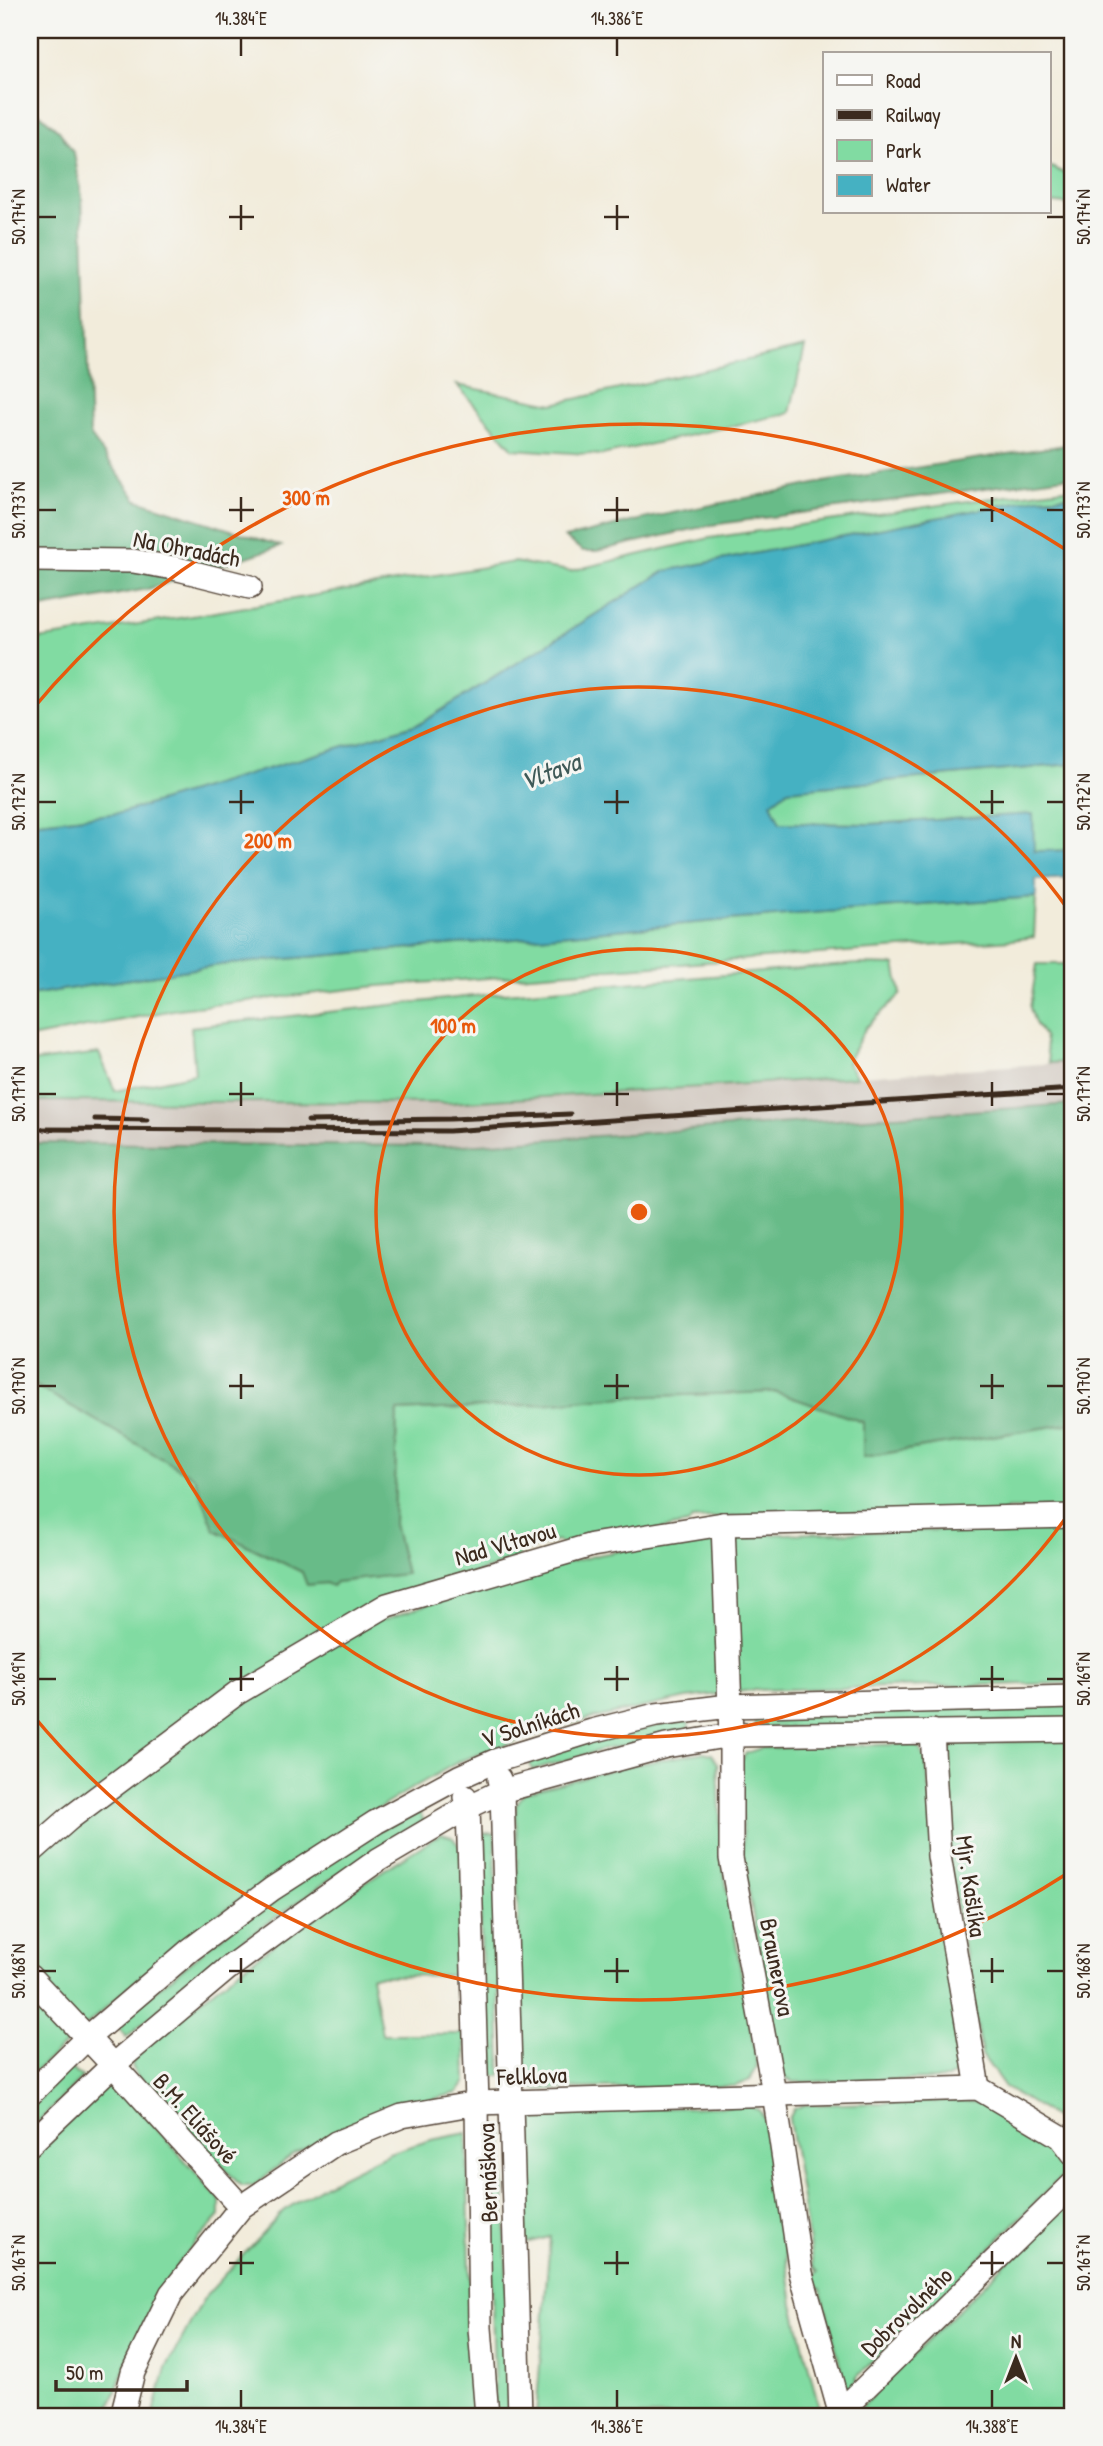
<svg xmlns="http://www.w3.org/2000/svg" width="1103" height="2446" viewBox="0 0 1103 2446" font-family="'Patrick Hand',sans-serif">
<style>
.industrial{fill:#ccc2b9}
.green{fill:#81dba2;stroke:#5e8260;stroke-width:2}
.forest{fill:#68bb88;stroke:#527253;stroke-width:2}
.water{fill:#45b1c2;stroke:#406e70;stroke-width:2}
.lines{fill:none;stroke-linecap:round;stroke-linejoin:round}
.minor-casing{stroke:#56473a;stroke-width:26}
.minor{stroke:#fff;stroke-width:23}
.rail{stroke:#3b2a1e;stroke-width:5}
.ticks{fill:none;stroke:#3b2a1e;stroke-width:2.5}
.ring{fill:none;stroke:#e8590c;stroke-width:3.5}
.labels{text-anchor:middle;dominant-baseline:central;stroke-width:6;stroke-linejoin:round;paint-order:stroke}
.street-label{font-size:24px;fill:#3b2a1e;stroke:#f6f6f2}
.water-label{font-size:26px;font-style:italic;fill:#3e5957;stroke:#f6f6f2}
.centre{fill:#e8590c;stroke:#f6f6f2;stroke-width:3.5}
.ring-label{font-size:21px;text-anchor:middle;font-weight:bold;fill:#e8590c;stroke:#f6f6f2;stroke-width:6;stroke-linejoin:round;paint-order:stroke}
.neatline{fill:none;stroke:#3b2a1e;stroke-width:2.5}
.ticks-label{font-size:18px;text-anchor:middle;fill:#3b2a1e}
</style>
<rect width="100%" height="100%" fill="#f6f6f2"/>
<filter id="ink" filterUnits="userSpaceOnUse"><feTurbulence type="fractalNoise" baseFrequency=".0143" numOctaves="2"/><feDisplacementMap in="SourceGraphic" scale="14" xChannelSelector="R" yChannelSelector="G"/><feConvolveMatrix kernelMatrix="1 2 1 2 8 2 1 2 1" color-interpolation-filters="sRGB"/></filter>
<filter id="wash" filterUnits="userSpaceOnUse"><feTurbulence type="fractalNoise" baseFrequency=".00686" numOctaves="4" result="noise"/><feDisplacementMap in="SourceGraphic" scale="28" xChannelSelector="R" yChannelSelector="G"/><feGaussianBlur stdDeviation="1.57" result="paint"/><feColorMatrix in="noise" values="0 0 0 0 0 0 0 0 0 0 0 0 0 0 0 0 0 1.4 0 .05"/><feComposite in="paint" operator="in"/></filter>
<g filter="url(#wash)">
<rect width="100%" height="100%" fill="#f2ecdb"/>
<path class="industrial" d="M1073 1062V1104L449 1146 30 1143V1101L448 1103Z"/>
<g class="green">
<path d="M1049 166 1073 177V205L1049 202Z"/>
<path d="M805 347 790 413 602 455 513 449 457 385 553 404Z"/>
<path d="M1073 488V496L1038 498 665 571 421 723 121 813 30 823V640L180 618 514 562 570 571 710 538 961 502Z"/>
<path d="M1073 764V850L1033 852 1032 814 870 824 780 823 771 803 788 790Z"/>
<path d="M1036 897 1034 937 1011 940 378 986 178 1009 30 1038V995L219 965 798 914Z"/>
<path d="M859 964 895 965 901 994 866 1027 847 1063 857 1077 448 1103 30 1101V1062L99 1053 115 1091 195 1074 191 1027 492 994Z"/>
<path d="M1037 964H1073V1062L1049 1063 1044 1036 1035 1023 1030 1008Z"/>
<path d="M30 1386H36L195 1477 215 1530 302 1572 307 1585 326 1583 332 1586 336 1582 406 1574 394 1524 397 1411 529 1405 623 1397 776 1392 863 1422 864 1457 1073 1423V1512H1033L1028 1509H1007L1001 1515 876 1518 869 1513H827L820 1520 760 1521 754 1516 692 1519 688 1524 567 1546 557 1541 522 1551 517 1559 405 1597 393 1595 356 1613 386 1619 491 1582 598 1555 696 1536 1073 1527V1683L754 1690 686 1698 563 1725 460 1761 409 1790 307 1852 218 1915 132 1984 30 2076Z"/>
<path d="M1073 1704V1721L755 1728V1712Z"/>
<path d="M688 1718 690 1734 601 1750 532 1770 528 1756Z"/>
<path d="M1073 1740V2128L1005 2087 982 2055 949 1860 947 1754 952 1747 961 1743Z"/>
<path d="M912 1744 920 1749 926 1761 962 2059 960 2070 948 2079 793 2082 783 2076 779 2069 743 1857 741 1762 746 1753 761 1748Z"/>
<path d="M704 1752 712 1754 718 1764 722 1859 757 2066 750 2080 735 2086 536 2089 527 2085 521 2072 516 1805 524 1793 621 1767Z"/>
<path d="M417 1807 424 1821 333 1877 234 1947 126 2037 115 2024 226 1933 325 1862Z"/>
<path d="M495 1833 501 2076H485L478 1834Z"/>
<path d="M441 1834 452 1837 463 1851 465 1975 371 1976 382 2034H465L466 2082 457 2093 396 2108 347 2128 295 2153 253 2186H241L136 2075 132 2065 136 2055C230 1971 334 1900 441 1834Z"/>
<path d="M70 2067 82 2078 30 2130V2107Z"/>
<path d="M112 2085 121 2088 220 2200V2216C206 2232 190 2247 178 2265 146 2312 125 2363 107 2416H30V2157L97 2089Z"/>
<path d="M953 2101 982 2103 1054 2143 1072 2166 962 2276 933 2309 926 2307 857 2377 852 2389 845 2388 839 2382 843 2377 821 2289 816 2287 810 2278 818 2272 813 2267 789 2119 794 2109 803 2105Z"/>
<path d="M748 2106 759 2110 766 2121 793 2304 821 2416H536L550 2237 525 2243 523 2128 528 2117 540 2111Z"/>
<path d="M467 2133 473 2416H153L166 2368 204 2298 283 2211 326 2184 389 2153 431 2140Z"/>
<path d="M488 2134H503L510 2416H495Z"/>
<path d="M1073 2196V2416H852Z"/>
</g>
<g class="forest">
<path d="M30 105 59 131 74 153 82 197 90 435 137 500 281 546 148 589 30 610Z"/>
<path d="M1073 444V476L711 525 597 551H583L565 538 648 518 829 481Z"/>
<path d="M1073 1104V1423L863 1457V1422L776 1392 623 1397 529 1405 397 1411 394 1524 406 1574 336 1582 332 1586 326 1583 307 1585 302 1572 215 1530 194 1477 36 1386H30V1143L449 1146Z"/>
</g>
<path class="water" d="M1073 496V764L788 790 771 803 780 823 870 824 1033 814 1034 851 1073 850V878L1036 880V897L798 914 219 965 30 995V823L121 813 421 723 665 571 1038 498Z"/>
</g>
<g filter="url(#ink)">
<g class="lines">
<g class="minor-casing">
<g id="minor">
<path d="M30 560 133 561 174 568 250 587"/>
<path d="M723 1524 731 1735V1858L774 2093 801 2273 840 2412"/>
<path d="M932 1731 939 1856 978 2088"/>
<path d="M499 1779 502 1791 520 2416"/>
<path d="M465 1797 468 1807 477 2103 480 2328 487 2416"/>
<path d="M30 1853 70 1818 237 1693 387 1605 592 1545 723 1524 1073 1516"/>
<path d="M30 1977 113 2065 241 2207"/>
<path d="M30 2094 86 2039 190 1950 272 1889 376 1822 459 1777 495 1761 592 1731 656 1715 729 1706 1073 1697"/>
<path d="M30 2144 113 2065 227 1969 295 1919 378 1860 468 1807 502 1791 666 1746 731 1735 1073 1730"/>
<path d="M122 2416 133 2372 171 2294 241 2207 336 2143 402 2116 477 2103 978 2088 1061 2137 1073 2153"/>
<path d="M836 2416 1073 2184"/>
</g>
</g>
<use href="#minor" class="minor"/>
<g class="rail">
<path d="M95 1119 147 1120"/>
<path d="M308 1121 450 1119 570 1114"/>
<path d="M30 1129 449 1131 1073 1089"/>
</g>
</g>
</g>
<path class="ticks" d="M241 38V56M617 38V56M241 205V230M617 205V230M38 217H56M229 217H254M604 217H629M1047 217H1064M241 497V522M617 497V522M992 497V522M38 510H56M229 510H254M604 510H629M980 510H1004M1047 510H1064M241 790V814M617 790V814M992 790V814M38 802H56M229 802H254M604 802H629M980 802H1004M1047 802H1064M241 1082V1106M617 1082V1106M992 1082V1106M38 1094H56M229 1094H254M604 1094H629M980 1094H1004M1047 1094H1064M241 1374V1399M617 1374V1399M992 1374V1399M38 1386H56M229 1386H254M604 1386H629M980 1386H1004M1047 1386H1064M241 1666V1691M617 1666V1691M992 1666V1691M38 1679H56M229 1679H254M604 1679H629M980 1679H1004M1047 1679H1064M241 1958V1983M617 1958V1983M992 1958V1983M38 1971H56M229 1971H254M604 1971H629M980 1971H1004M1047 1971H1064M241 2251V2275M617 2251V2275M992 2251V2275M38 2263H56M229 2263H254M604 2263H629M980 2263H1004M1047 2263H1064M241 2390V2408M617 2390V2408M992 2390V2408"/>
<g class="ring">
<circle cx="639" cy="1212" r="263"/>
<path d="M1072 1509A525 525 0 1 1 1072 915"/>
<path d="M1068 1873A788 788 0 0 1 31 1713M31 711A788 788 0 0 1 1068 551"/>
</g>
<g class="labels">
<g class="street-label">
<text transform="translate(187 548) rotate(11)">Na Ohradách</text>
<text transform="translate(505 1543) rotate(-16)">Nad Vltavou</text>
<text transform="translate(530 1724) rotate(-18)">V Solníkách</text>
<text transform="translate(972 1886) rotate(82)">Mjr. Kašlíka</text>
<text transform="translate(778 1967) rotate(79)">Braunerova</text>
<text transform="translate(532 2075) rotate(-2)">Felklova</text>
<text transform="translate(196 2118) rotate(48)">B.M. Eliášové</text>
<text transform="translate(487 2173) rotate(-92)">Bernáškova</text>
<text transform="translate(906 2311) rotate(-44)">Dobrovolného</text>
</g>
<g class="water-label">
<text transform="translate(550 771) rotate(-21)">Vltava</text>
</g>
</g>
<circle cx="639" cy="1212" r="10" class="centre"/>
<g class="ring-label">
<text x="306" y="505">300 m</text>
<text x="268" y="848">200 m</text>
<text x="453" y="1033">100 m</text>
</g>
<rect width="1103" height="2446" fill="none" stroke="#f6f6f2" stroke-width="77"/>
<rect x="823" y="52" width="228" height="161" fill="#f6f6f2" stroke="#aba49d" stroke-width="2"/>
<rect x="837" y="75" width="35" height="10" fill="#ffffff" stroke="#aba49d" stroke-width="2"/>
<text x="886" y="88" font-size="21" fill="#3b2a1e">Road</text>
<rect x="837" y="110" width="35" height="10" fill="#3b2a1e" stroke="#aba49d" stroke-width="2"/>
<text x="886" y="122" font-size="21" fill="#3b2a1e">Railway</text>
<rect x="837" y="140" width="35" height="21" fill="#81dba2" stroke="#aba49d" stroke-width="2"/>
<text x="886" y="158" font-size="21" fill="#3b2a1e">Park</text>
<rect x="837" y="175" width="35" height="21" fill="#45b1c2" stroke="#aba49d" stroke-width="2"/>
<text x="886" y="192" font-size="21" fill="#3b2a1e">Water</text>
<g transform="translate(1016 2358)" stroke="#f6f6f2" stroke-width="5" paint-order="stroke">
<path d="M0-5L12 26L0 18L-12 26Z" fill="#3b2a1e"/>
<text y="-10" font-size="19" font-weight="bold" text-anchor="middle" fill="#3b2a1e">N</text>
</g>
<path d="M56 2380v10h131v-10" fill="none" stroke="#3b2a1e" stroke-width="3.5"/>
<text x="66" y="2380" font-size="21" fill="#3b2a1e" stroke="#f6f6f2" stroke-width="5" paint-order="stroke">50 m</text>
<rect x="38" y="38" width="1026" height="2370" class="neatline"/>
<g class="ticks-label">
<text x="241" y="25">14.384°E</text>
<text x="617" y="25">14.386°E</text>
<text transform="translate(19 217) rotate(-90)" y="6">50.174°N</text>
<text transform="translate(1084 217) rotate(-90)" y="6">50.174°N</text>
<text transform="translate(19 510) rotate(-90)" y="6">50.173°N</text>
<text transform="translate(1084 510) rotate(-90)" y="6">50.173°N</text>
<text transform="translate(19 802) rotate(-90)" y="6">50.172°N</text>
<text transform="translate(1084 802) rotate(-90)" y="6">50.172°N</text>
<text transform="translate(19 1094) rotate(-90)" y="6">50.171°N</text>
<text transform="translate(1084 1094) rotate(-90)" y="6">50.171°N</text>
<text transform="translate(19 1386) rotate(-90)" y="6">50.170°N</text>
<text transform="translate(1084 1386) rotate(-90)" y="6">50.170°N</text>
<text transform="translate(19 1679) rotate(-90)" y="6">50.169°N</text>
<text transform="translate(1084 1679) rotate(-90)" y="6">50.169°N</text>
<text transform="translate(19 1971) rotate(-90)" y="6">50.168°N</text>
<text transform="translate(1084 1971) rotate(-90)" y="6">50.168°N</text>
<text transform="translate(19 2263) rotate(-90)" y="6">50.167°N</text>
<text transform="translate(1084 2263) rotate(-90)" y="6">50.167°N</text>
<text x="241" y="2433">14.384°E</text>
<text x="617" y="2433">14.386°E</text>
<text x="992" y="2433">14.388°E</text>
</g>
</svg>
